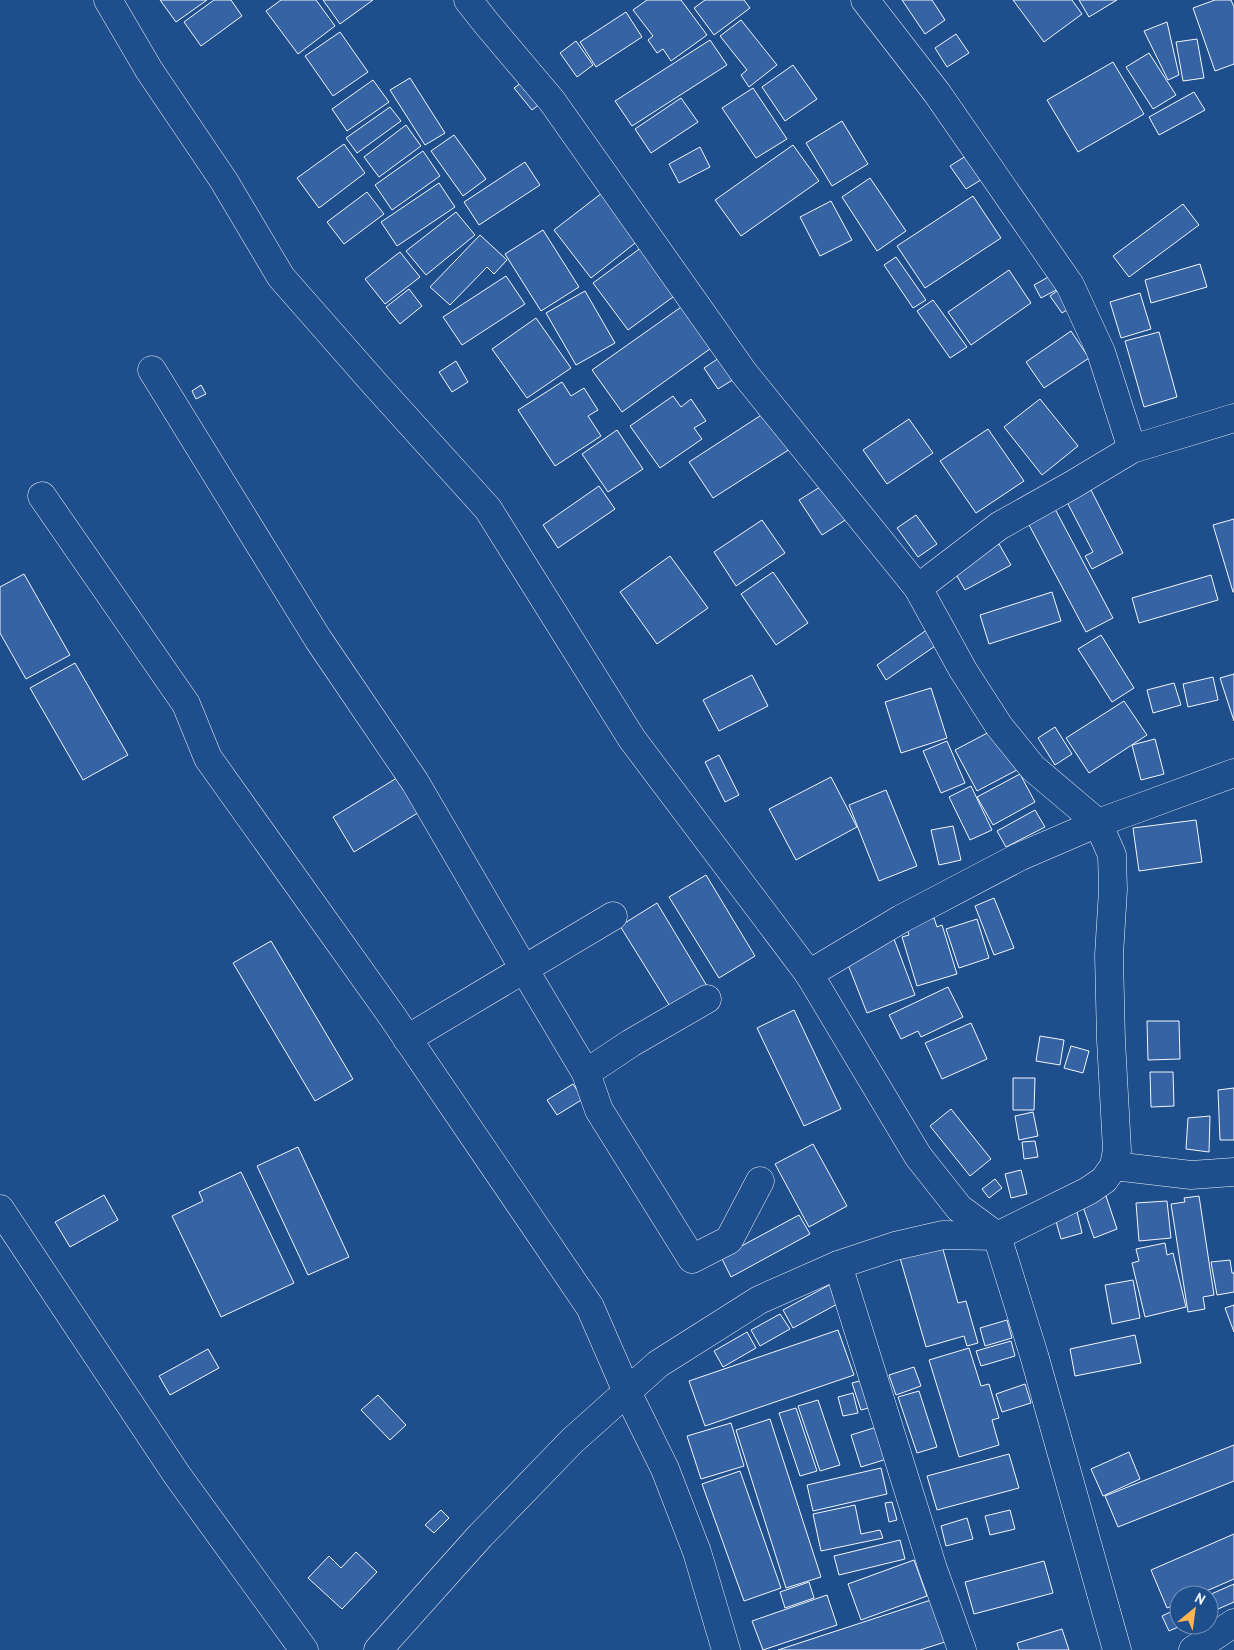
<svg xmlns="http://www.w3.org/2000/svg" width="1234" height="1650" viewBox="0 0 1234 1650" font-family="'PT Sans',sans-serif">
<style>
.building{fill:#3563a3;stroke:#f2f6ff}
.lines{fill:none;stroke-linecap:round;stroke-linejoin:round}
.minor-casing{stroke:#f2f6ff;stroke-width:29}
.minor{stroke:#1f4e8c;stroke-width:28}
</style>
<rect width="100%" height="100%" fill="#1f4e8c"/>
<g class="building">
<path d="M160 0H207L176 22Z"/>
<path d="M214 0H231L242 16 201 46 184 22Z"/>
<path d="M281 0H316L335 26 298 54 266 11Z"/>
<path d="M323 0H373L340 24Z"/>
<path d="M647 0H681L707 35 671 61 663 49 657 53 648 40 653 36 633 10Z"/>
<path d="M705 0H744L750 8 714 35 694 8Z"/>
<path d="M902 0H932L945 20 925 34Z"/>
<path d="M1013 0H1072L1082 14 1044 42Z"/>
<path d="M1079 0H1117L1089 17Z"/>
<path d="M1215 0H1231L1234 7V64L1215 71 1193 8Z"/>
<path d="M626 12 642 37 596 67 580 42Z"/>
<path d="M741 20 777 65 749 87 741 75 747 70 720 36Z"/>
<path d="M1167 22 1179 75 1168 80 1144 31Z"/>
<path d="M340 32 368 72 333 96 305 56Z"/>
<path d="M956 34 969 53 947 67 935 48Z"/>
<path d="M1197 39 1204 78 1183 81 1176 42Z"/>
<path d="M710 40 727 65 632 126 615 101Z"/>
<path d="M576 41 593 65 577 77 560 53Z"/>
<path d="M1149 53 1176 95 1153 109 1126 67Z"/>
<path d="M1113 62 1144 114 1078 152 1047 100Z"/>
<path d="M793 65 817 99 785 121 762 87Z"/>
<path d="M410 78 445 133 425 145 390 90Z"/>
<path d="M528 78 545 100 532 110 514 88Z"/>
<path d="M373 80 389 102 347 131 332 109Z"/>
<path d="M753 88 787 139 756 158 722 108Z"/>
<path d="M1194 92 1205 110 1159 135 1149 117Z"/>
<path d="M681 98 698 122 651 153 635 129Z"/>
<path d="M390 107 401 121 357 153 346 138Z"/>
<path d="M842 121 868 164 832 186 806 143Z"/>
<path d="M406 125 421 146 379 177 364 157Z"/>
<path d="M454 135 486 179 463 196 431 151Z"/>
<path d="M344 144 365 173 319 208 297 178Z"/>
<path d="M793 145 819 181 741 236 715 200Z"/>
<path d="M700 147 710 167 679 183 669 164Z"/>
<path d="M423 151 440 176 392 210 375 185Z"/>
<path d="M969 154 984 178 966 189 950 166Z"/>
<path d="M525 162 540 185 479 225 464 202Z"/>
<path d="M870 178 906 231 877 251 842 197Z"/>
<path d="M439 183 455 207 397 246 381 222Z"/>
<path d="M367 192 384 214 344 244 327 222Z"/>
<path d="M602 193 639 240 591 278 554 230Z"/>
<path d="M973 196 1001 238 925 288 897 246Z"/>
<path d="M831 201 852 240 820 256 800 217Z"/>
<path d="M1183 204 1199 225 1129 277 1113 256Z"/>
<path d="M456 212 475 235 426 275 406 251Z"/>
<path d="M543 230 579 287 541 311 505 254Z"/>
<path d="M480 235 507 260 494 274 487 267 450 305 430 287Z"/>
<path d="M642 247 677 294 628 330 593 283Z"/>
<path d="M400 252 420 277 385 304 365 279Z"/>
<path d="M896 257 926 300 913 308 884 265Z"/>
<path d="M1200 264 1207 287 1151 303 1145 280Z"/>
<path d="M1009 270 1031 303 971 345 948 312Z"/>
<path d="M1052 275 1060 288 1041 298 1034 285Z"/>
<path d="M506 276 525 304 462 345 443 317Z"/>
<path d="M1064 286 1076 304 1062 313 1050 296Z"/>
<path d="M409 289 422 306 400 324 386 307Z"/>
<path d="M585 291 615 343 576 365 546 313Z"/>
<path d="M1140 293 1151 329 1121 338 1110 302Z"/>
<path d="M933 300 967 347 950 358 917 311Z"/>
<path d="M684 305 714 346 622 412 592 370Z"/>
<path d="M536 318 571 368 527 398 492 349Z"/>
<path d="M1071 331 1089 358 1044 388 1026 362Z"/>
<path d="M1159 332 1177 397 1144 407 1125 341Z"/>
<path d="M725 354 739 376 718 389 704 368Z"/>
<path d="M456 361 468 382 452 392 439 372Z"/>
<path d="M562 382 571 396 584 388 598 410 588 416 601 436 555 466 518 410Z"/>
<path d="M201 385 206 394 196 399 192 391Z"/>
<path d="M673 396 681 407 691 399 706 421 694 428 702 439 660 468 630 426Z"/>
<path d="M1040 399 1078 446 1042 475 1004 427Z"/>
<path d="M766 412 790 449 713 498 689 462Z"/>
<path d="M909 419 933 453 887 484 863 450Z"/>
<path d="M988 429 1024 481 976 513 940 461Z"/>
<path d="M617 430 643 469 608 492 582 454Z"/>
<path d="M825 484 847 519 822 535 799 500Z"/>
<path d="M599 486 615 509 558 548 543 525Z"/>
<path d="M1091 490 1123 553 1092 569 1085 556 1093 552 1067 502Z"/>
<path d="M1055 509 1113 618 1086 632 1028 523Z"/>
<path d="M916 515 937 544 918 557 897 528Z"/>
<path d="M1234 519V592H1233L1213 525Z"/>
<path d="M762 520 785 553 736 586 714 552Z"/>
<path d="M999 544 1011 565 965 590 953 569Z"/>
<path d="M670 556 708 608 657 644 620 592Z"/>
<path d="M773 572 808 623 776 645 741 594Z"/>
<path d="M24 574 70 655 26 679 0 633V587Z"/>
<path d="M1211 575 1218 600 1139 623 1132 598Z"/>
<path d="M1052 592 1061 621 989 644 980 615Z"/>
<path d="M928 629 938 644 886 680 877 665Z"/>
<path d="M1101 635 1134 688 1112 702 1078 649Z"/>
<path d="M75 663 128 755 83 780 30 688Z"/>
<path d="M1234 674V721L1220 678Z"/>
<path d="M752 675 768 706 719 731 703 700Z"/>
<path d="M1213 677 1218 700 1188 707 1183 684Z"/>
<path d="M1174 683 1181 705 1153 713 1147 690Z"/>
<path d="M931 688 947 738 901 753 885 702Z"/>
<path d="M1124 701 1147 735 1089 773 1066 738Z"/>
<path d="M1055 727 1072 754 1055 765 1038 738Z"/>
<path d="M995 729 1017 770 977 791 955 750Z"/>
<path d="M1155 739 1164 774 1141 780 1132 745Z"/>
<path d="M947 741 965 783 941 793 923 751Z"/>
<path d="M719 755 739 795 725 802 705 762Z"/>
<path d="M1020 774 1035 802 993 825 977 797Z"/>
<path d="M400 776 421 811 354 852 333 817Z"/>
<path d="M831 777 857 827 796 860 769 809Z"/>
<path d="M971 786 992 830 970 840 949 797Z"/>
<path d="M886 790 917 866 879 881 849 805Z"/>
<path d="M1035 810 1045 827 1006 847 997 831Z"/>
<path d="M1196 820 1202 862 1139 871 1133 828Z"/>
<path d="M953 826 961 860 939 865 931 830Z"/>
<path d="M706 875 755 956 719 978 669 897Z"/>
<path d="M994 898 1014 948 994 955 975 906Z"/>
<path d="M657 903 707 986 671 1008 620 926Z"/>
<path d="M934 918 937 927 942 925 957 974 917 986 902 937 909 935 906 926Z"/>
<path d="M977 919 989 958 959 968 946 929Z"/>
<path d="M894 939 915 995 867 1013 845 957Z"/>
<path d="M271 941 353 1079 315 1101 233 963Z"/>
<path d="M948 987 963 1017 921 1037 918 1031 901 1039 889 1015Z"/>
<path d="M794 1010 841 1109 804 1126 757 1028Z"/>
<path d="M1147 1021H1179L1180 1059 1148 1060Z"/>
<path d="M971 1023 987 1059 942 1079 925 1043Z"/>
<path d="M1040 1036 1064 1040 1060 1065 1036 1061Z"/>
<path d="M1071 1046 1089 1051 1083 1073 1064 1068Z"/>
<path d="M1150 1072H1173L1174 1106 1151 1107Z"/>
<path d="M1013 1078H1035L1034 1110H1013Z"/>
<path d="M573 1084 583 1099 557 1115 547 1100Z"/>
<path d="M1234 1088V1140H1220L1218 1090Z"/>
<path d="M951 1109 991 1159 970 1176 930 1126Z"/>
<path d="M1033 1112 1038 1136 1019 1140 1015 1116Z"/>
<path d="M1210 1116 1209 1152 1186 1149 1188 1118Z"/>
<path d="M1035 1141 1038 1157 1024 1159 1022 1142Z"/>
<path d="M813 1144 847 1206 809 1227 775 1164Z"/>
<path d="M298 1147 349 1257 308 1275 257 1166Z"/>
<path d="M1021 1170 1027 1194 1011 1198 1005 1174Z"/>
<path d="M241 1172 294 1283 221 1317 172 1216 203 1201 199 1192Z"/>
<path d="M995 1179 1002 1188 989 1198 982 1189Z"/>
<path d="M104 1195 118 1220 70 1247 55 1222Z"/>
<path d="M1106 1196 1117 1229 1094 1238 1082 1204Z"/>
<path d="M1199 1196 1214 1295 1203 1297 1205 1309 1188 1312 1171 1204 1185 1202 1184 1198Z"/>
<path d="M1167 1201 1171 1238 1139 1241 1136 1203Z"/>
<path d="M1077 1212 1082 1233 1061 1239 1055 1218Z"/>
<path d="M799 1215 810 1234 731 1277 721 1257Z"/>
<path d="M1165 1243 1167 1255 1173 1253 1186 1307 1145 1317 1132 1263 1139 1261 1136 1249Z"/>
<path d="M942 1246 958 1303 966 1301 978 1343 967 1346 964 1336 926 1347 900 1258Z"/>
<path d="M1230 1260 1232 1273H1234V1292L1217 1295 1211 1262Z"/>
<path d="M1133 1280 1140 1318 1112 1324 1105 1285Z"/>
<path d="M831 1284 841 1302 793 1328 783 1310Z"/>
<path d="M1234 1305V1332L1225 1308Z"/>
<path d="M780 1314 790 1329 760 1346 751 1330Z"/>
<path d="M1007 1320 1012 1338 985 1346 980 1328Z"/>
<path d="M838 1330 854 1375 705 1426 689 1381Z"/>
<path d="M747 1332 756 1348 723 1367 714 1351Z"/>
<path d="M1135 1335 1141 1363 1075 1376 1070 1349Z"/>
<path d="M1011 1341 1015 1356 981 1366 976 1351Z"/>
<path d="M969 1348 981 1386 989 1384 999 1418 992 1420 999 1445 959 1457 929 1360Z"/>
<path d="M208 1349 219 1368 170 1395 159 1376Z"/>
<path d="M914 1367 921 1386 896 1395 889 1375Z"/>
<path d="M867 1379 876 1406 861 1410 852 1383Z"/>
<path d="M1025 1384 1031 1403 1002 1412 996 1394Z"/>
<path d="M919 1391 937 1447 917 1453 898 1397Z"/>
<path d="M853 1393 858 1413 843 1416 838 1397Z"/>
<path d="M378 1395 406 1425 390 1440 361 1410Z"/>
<path d="M818 1400 840 1465 820 1471 798 1406Z"/>
<path d="M796 1408 817 1471 800 1476 779 1413Z"/>
<path d="M770 1419 821 1577 786 1588 736 1430Z"/>
<path d="M731 1423 744 1466 701 1479 687 1436Z"/>
<path d="M880 1426 890 1458 861 1467 851 1435Z"/>
<path d="M1234 1445V1481L1118 1527 1105 1496Z"/>
<path d="M1129 1452 1140 1479 1103 1496 1091 1469Z"/>
<path d="M1009 1454 1019 1488 937 1510 927 1476Z"/>
<path d="M881 1468 887 1494 813 1511 807 1485Z"/>
<path d="M740 1471 781 1588 744 1601 702 1484Z"/>
<path d="M892 1502 897 1520 889 1522 885 1503Z"/>
<path d="M855 1505 861 1534 880 1530 883 1538 821 1551 813 1514Z"/>
<path d="M441 1510 449 1518 434 1533 425 1525Z"/>
<path d="M1010 1510 1015 1529 990 1535 985 1516Z"/>
<path d="M967 1518 973 1539 946 1546 941 1526Z"/>
<path d="M1234 1534V1579L1197 1595H1179V1603L1167 1608 1151 1570Z"/>
<path d="M900 1540 905 1559 839 1575 834 1556Z"/>
<path d="M356 1552 377 1572 342 1609 308 1578 329 1556 341 1568Z"/>
<path d="M914 1560 927 1596 861 1620 848 1584Z"/>
<path d="M1044 1561 1053 1593 974 1614 965 1582Z"/>
<path d="M809 1582 814 1598 785 1608 780 1592Z"/>
<path d="M1234 1584V1602L1209 1613V1595Z"/>
<path d="M827 1595 837 1625 763 1650 752 1621Z"/>
<path d="M934 1599 948 1641 920 1650H778Z"/>
<path d="M1179 1608V1625H1183L1169 1631 1162 1616Z"/>
<path d="M1062 1629 1069 1650H1019L1017 1643Z"/>
</g>
<g class="lines">
<g class="minor-casing">
<g id="minor">
<path d="M108 0 149 70 224 181 281 277 375 384 488 509 632 739 809 974 918 1156 959 1208 997 1236 1034 1355 1117 1650"/>
<path d="M865 0 937 93 1070 285 1101 352 1132 449"/>
<path d="M152 370 318 639 415 782 524 969 586 1073 599 1110 692 1259 729 1240 760 1181"/>
<path d="M42 496 186 704 208 758 392 1016 590 1307 627 1392 665 1469 697 1552 726 1650"/>
<path d="M918 588 999 526 1072 485 1132 449 1234 418"/>
<path d="M809 974 901 919 1019 857 1098 823 1234 773"/>
<path d="M407 1039 613 916"/>
<path d="M586 1073 631 1043 707 999"/>
<path d="M1114 1166 1191 1175 1234 1172"/>
<path d="M0 1209 177 1475 304 1650"/>
<path d="M838 1265 933 1569 962 1650"/>
<path d="M378 1650 480 1536 572 1441 658 1364 759 1300 838 1265 895 1246 943 1235 997 1236 1088 1191 1104 1180 1114 1166 1117 1150 1111 1040 1109 955 1113 890 1112 855 1098 823 1033 768 999 726 963 670 918 588 744 373 552 101 487 24 468 0"/>
<path d="M1193 1650 1234 1623"/>
</g>
</g>
<use href="#minor" class="minor"/>
</g>
<g transform="translate(1194 1610) rotate(29)"><circle r="24" fill="#1f4e8c" stroke="#7391ba"/>
<path d="M0-4L9 19L0 12L-9 19Z" fill="#ffb74d"/>
<text y="-8" font-size="14" font-weight="bold" text-anchor="middle" fill="#f2f6ff">N</text>
</g>
</svg>
